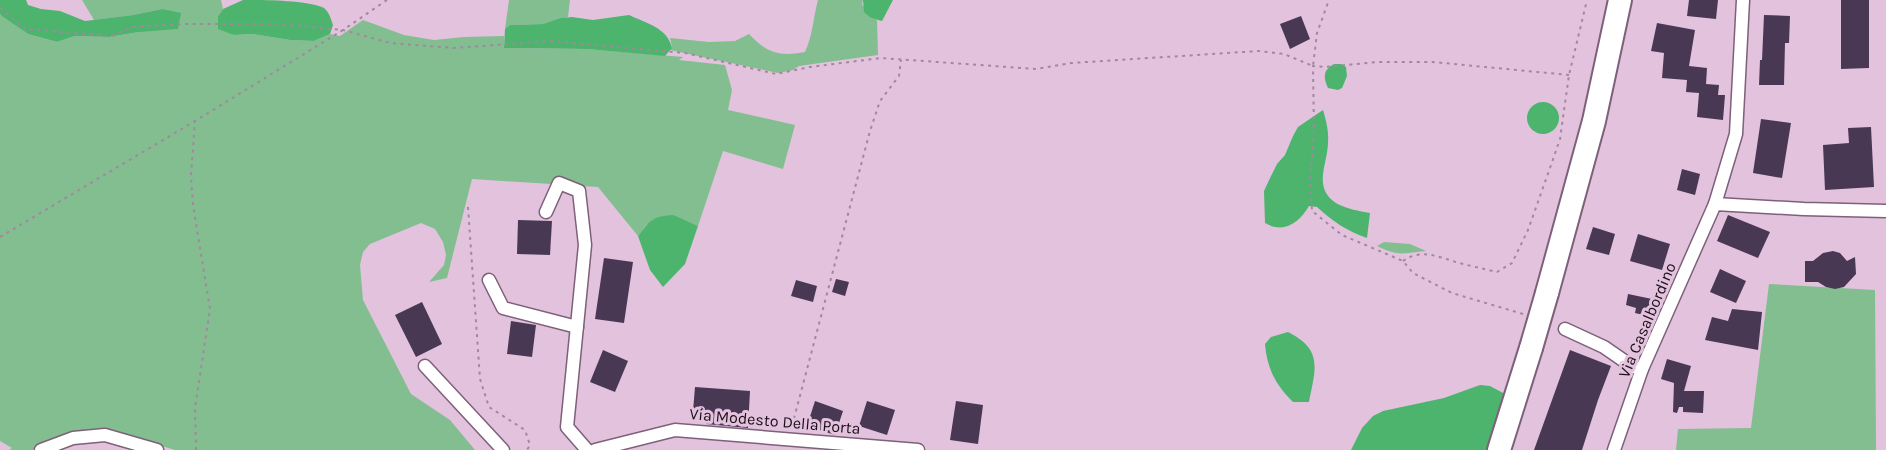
<svg xmlns="http://www.w3.org/2000/svg" width="1886" height="450" viewBox="0 0 1886 450" font-family="Karla,sans-serif">
<style>
.green{fill:#83be91}
.forest{fill:#4db46e}
.building{fill:#483854}
.lines{fill:none;stroke-linecap:round;stroke-linejoin:round}
.street-casing{stroke:#7d6079;stroke-width:15}
.highway-casing{stroke:#7d6079;stroke-width:26}
.path{stroke:#a2889e;stroke-width:2;stroke-dasharray:3 4.5;stroke-linecap:butt}
.street{stroke:#fff;stroke-width:12}
.highway{stroke:#fff;stroke-width:22}
.highway-bridge-casing{stroke:#7d6079;stroke-width:26;stroke-linecap:butt}
.highway-bridge{stroke:#fff;stroke-width:22}
.labels{text-anchor:middle;dominant-baseline:central;stroke-width:6;stroke-linejoin:round;paint-order:stroke}
.street-label{font-size:16px;fill:#1b101a;stroke:#e3c2dd}
</style>
<rect width="100%" height="100%" fill="#e3c2dd"/>
<g class="green">
<path d="M82 0H221L223 9 218 16 234 35 252 34 290 40 314 41 330 34 340 36 363 20 404 35 434 40 464 37 504 36V48L587 49 683 57 679 60 725 65 732 90 728 110 795 125 783 169 723 151 698 226 674 215 646 225 638 236 598 187 472 179 447 278 429 282 444 265 446 255 443 242 435 229 421 223 370 244 363 252 360 265 363 300 411 394 450 420 475 450H175L132 437 71 436 32 450H9L12 448 0 441V14L28 34 57 42 75 36 109 37 139 32 162 9 133 15 94 20Z"/>
<path d="M509 0H570L568 17 543 24 510 25 505 29Z"/>
<path d="M818 0H863L862 4 871 18 877 20 878 55 799 66 793 70 778 73 670 50 672 47 670 38 709 42 735 41 749 34C767 53 779 57 805 52 813 35 813 18 818 0Z"/>
<path d="M1384 242 1410 244 1426 251C1403 253 1399 257 1377 246Z"/>
<path d="M1769 284 1875 290 1876 450H1676L1678 429 1751 428Z"/>
</g>
<g class="forest">
<path d="M0 0H26L28 5 41 9 60 11 85 21 133 15 162 9 181 13 178 29 139 32 109 37 75 36 57 42 28 34 2 16 0 14Z"/>
<path d="M243 0C263 0 308 0 324 8 329 12 331 19 333 25L330 34 314 41 290 40 252 34 234 35 218 29V16L223 9Z"/>
<path d="M863 0H893L882 21 871 18 864 12Z"/>
<path d="M629 15C646 23 668 28 672 48L665 56 587 49 504 48 505 29 510 25 543 24 561 18 572 17 593 20Z"/>
<path d="M1334 64H1341L1346 67 1347 76 1342 88 1338 90 1328 88C1323 77 1323 70 1334 64Z"/>
<circle cx="1543" cy="118" r="16"/>
<path d="M1323 110C1326 120 1329 132 1328 142 1328 153 1324 164 1323 175 1320 204 1347 209 1370 213L1367 238C1347 231 1332 221 1317 207L1309 206C1299 223 1284 234 1265 223L1264 191 1271 176 1277 164 1285 155 1293 136 1298 127Z"/>
<path d="M674 215 698 226 685 264 663 287 650 270 638 236C650 220 653 216 674 215Z"/>
<path d="M1288 332C1324 350 1315 370 1309 402H1293C1276 385 1267 369 1265 344L1271 337Z"/>
<path d="M1480 385 1490 386 1507 395 1488 450H1351L1362 428 1373 416 1383 411 1444 398Z"/>
</g>
<g class="building">
<path d="M1689 0H1718L1716 19 1687 16Z"/>
<path d="M1841 0H1869V68L1841 69Z"/>
<path d="M1764 15 1790 16 1789 43H1785L1784 85H1759L1760 60H1762Z"/>
<path d="M1301 16 1310 39 1290 49 1280 24Z"/>
<path d="M1657 23 1695 30 1689 66 1707 68 1706 84 1719 85 1718 95H1725L1723 120 1697 117 1699 93 1686 92 1687 80 1662 78 1664 53 1651 51Z"/>
<path d="M1761 119 1791 123 1782 178 1753 173Z"/>
<path d="M1871 127 1874 187 1825 190 1823 145 1849 143 1848 128Z"/>
<path d="M1682 169 1700 174 1695 195 1677 190Z"/>
<path d="M1728 215 1770 232 1758 258 1717 241Z"/>
<path d="M518 220 552 221 550 255 517 254Z"/>
<path d="M1593 227 1615 234 1609 255 1586 249Z"/>
<path d="M1638 234 1670 244 1662 270 1630 261Z"/>
<path d="M1833 251 1840 253 1847 261 1855 257 1856 274 1844 287 1835 289 1826 287 1818 282H1805V261H1813L1823 253Z"/>
<path d="M604 258 633 262 624 323 595 319Z"/>
<path d="M1720 269 1746 281 1736 303 1710 292Z"/>
<path d="M836 279 849 282 845 296 832 292Z"/>
<path d="M796 280 817 286 813 302 791 296Z"/>
<path d="M1628 294 1652 299 1648 316 1635 313 1636 308 1626 305Z"/>
<path d="M422 302 442 344 416 357 395 315Z"/>
<path d="M1732 309 1762 312 1758 350 1705 340 1712 317 1728 321Z"/>
<path d="M511 321 536 325 532 357 507 354Z"/>
<path d="M603 350 628 361 615 392 590 382Z"/>
<path d="M1570 350 1611 366 1598 400 1582 450H1534Z"/>
<path d="M1667 359 1691 366 1684 391H1704L1703 413 1683 412V407H1679L1677 413 1673 412 1674 383 1661 379Z"/>
<path d="M695 387 750 391 748 428 706 424 707 412 693 411Z"/>
<path d="M815 401 843 411 835 435 807 426Z"/>
<path d="M867 401 895 410 887 435 859 426Z"/>
<path d="M956 401 983 405 978 444 950 440Z"/>
</g>
<g class="lines">
<g class="street-casing">
<g id="street">
<path d="M1715 204 1736 134 1743 0"/>
<path d="M546 212 559 183 579 191 585 245 567 427 587 450"/>
<path d="M489 280 503 308 577 327"/>
<path d="M1565 329 1604 347 1633 367 1642 369"/>
<path d="M425 366 503 450"/>
<path d="M41 450 73 438 105 435 157 450"/>
<path d="M595 450 675 430 918 450"/>
<path d="M1614 450 1642 369 1715 204 1804 209 1886 211"/>
</g>
</g>
<g class="highway-casing">
<g id="highway">
<path d="M1547 293 1594 121 1620 0"/>
<path d="M1499 450 1531 348"/>
</g>
</g>
<g class="path">
<path d="M387 0 343 30 390 43 454 48 550 41 685 53 776 74 810 67 881 58 1036 69 1071 63 1259 51 1284 54 1313 66 1317 33 1329 0"/>
<path d="M0 8 25 29 112 36 133 27 186 24H281L343 30"/>
<path d="M468 207 480 379 489 407 525 430 530 445 527 450"/>
<path d="M0 237 195 121"/>
<path d="M1403 261C1421 248 1439 257 1459 263 1471 266 1484 269 1497 272L1512 263 1528 230 1550 168 1560 139 1569 75 1587 0"/>
<path d="M1523 314 1452 293 1413 273 1403 261 1342 235 1312 211 1310 178 1314 133 1313 66 1325 67 1377 62H1433L1569 75"/>
<path d="M792 426 870 131 880 101 899 76 901 60"/>
<path d="M196 450 195 408 210 309 193 205 191 176 195 121 343 30"/>
</g>
<use href="#street" class="street"/>
<use href="#highway" class="highway"/>
<g class="highway-bridge-casing">
<path id="highway-bridge" d="M1531 348 1547 293"/>
</g>
<use href="#highway-bridge" class="highway-bridge"/>
</g>
<g class="labels">
<g class="street-label">
<text transform="translate(1647 320) rotate(-67)">Via Casalbordino</text>
<text transform="translate(775 421) rotate(5)">Via Modesto Della Porta</text>
</g>
</g>
</svg>
